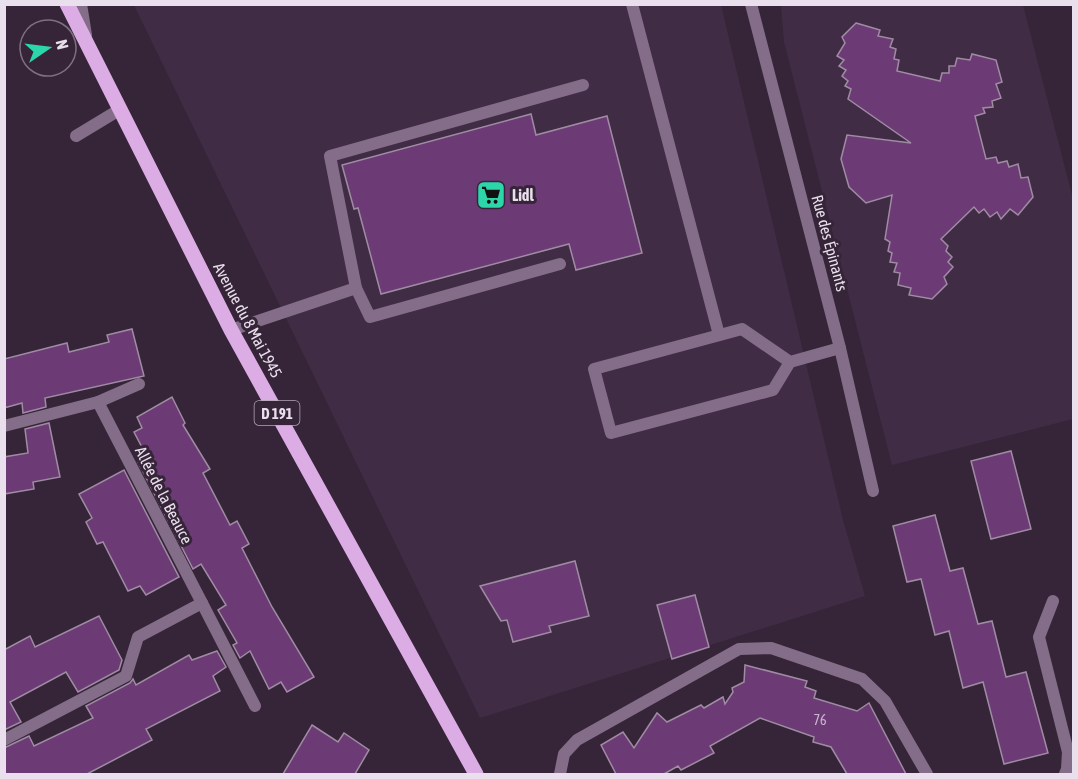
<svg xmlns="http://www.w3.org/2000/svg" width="1078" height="779" viewBox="0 0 1078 779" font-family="'Asap Condensed',sans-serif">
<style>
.built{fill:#412c45}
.building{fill:#6c3b76;stroke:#9f8ca3;stroke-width:1.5}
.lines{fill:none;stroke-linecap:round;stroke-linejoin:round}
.service{stroke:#846d88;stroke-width:12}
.minor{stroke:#846d88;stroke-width:12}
.primary{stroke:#dcace5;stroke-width:15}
.labels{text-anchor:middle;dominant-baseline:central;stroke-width:6;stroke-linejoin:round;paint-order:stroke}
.number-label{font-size:14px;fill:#cab6ce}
.shield{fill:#362539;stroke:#b4a7b6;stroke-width:1.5}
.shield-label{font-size:15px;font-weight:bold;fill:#eadfec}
.poi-label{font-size:16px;font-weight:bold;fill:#eadfec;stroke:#362539;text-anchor:start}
.street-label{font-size:16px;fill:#eadfec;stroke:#362539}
</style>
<rect width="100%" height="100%" fill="#362539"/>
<g class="built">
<path d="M134 5H721L843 520 865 596 480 718Z"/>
<path d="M781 5H1023L1073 199V419L892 465 784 42Z"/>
</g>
<g class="building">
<path d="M856 23 880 30 878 36 893 39 890 47 896 49 894 59 899 60 897 71 940 81 942 73H949V66H955L957 58 970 60 972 54 996 60 1002 82 996 84 1001 98 992 101 993 107 983 108 985 113 975 116 986 159 996 157 998 163 1007 161 1009 167 1018 164 1021 178 1028 177 1033 197 1018 215 1010 209 1001 219 997 212 990 217 984 209 979 213 974 207 941 239 948 246 946 251 952 257 948 262 953 267 944 277 947 284 932 299 909 295 911 288 898 285 900 273 894 272 897 263 890 262 892 253 888 251 890 242 885 239 892 195 866 203 849 187 841 159 847 135 911 143 848 99 851 89 845 86 848 81 842 76 846 70 839 66 844 60 837 56 845 43 842 37Z"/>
<path d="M531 114 536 135 607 116 642 253 576 270 569 244 381 294 358 208 354 209 342 165Z"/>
<path d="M132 329 144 376 45 398 46 407 23 413 22 403 4 408V359L67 343 69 352 109 342 107 335Z"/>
<path d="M172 397 185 423 183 425 210 469 203 473 230 525 237 521 249 544 242 548 272 607 314 677 287 692 281 682 269 689 250 651 240 658 233 645 237 643 218 610 226 605 201 564 193 569 138 462 147 457 134 432 142 428 137 417Z"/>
<path d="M49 423 60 477 33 482 34 489 4 494V457L28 453 25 429Z"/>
<path d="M1011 451 1031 529 991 539 971 461Z"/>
<path d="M124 470 179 577 146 595 140 586 128 591 103 542 97 544 86 522 92 518 79 494Z"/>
<path d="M935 515 950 571 963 568 978 624 992 621 1006 677 1026 672 1048 753 1004 764 983 682 963 688 949 631 935 635 921 579 907 582 893 526Z"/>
<path d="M575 561 589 616 549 626 551 632 513 642 507 620 501 621 480 586Z"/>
<path d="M695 595 709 647 672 659 657 605Z"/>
<path d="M99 616 122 660 119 670 78 692 66 672 10 702 21 722 4 730V650L30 636 35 647Z"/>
<path d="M217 651 226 667 213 676 220 691 146 729 152 740 87 774H4V748L29 736 34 746 93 718 86 706 130 683 133 679 136 685 189 655 192 660Z"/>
<path d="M745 665 807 681 805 687 816 691 814 698 857 711 869 703 906 774H847L831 747 813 742 814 737 760 718 710 746 714 753 681 770 678 766 664 774H616L601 745 623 732 634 748 657 713 667 722 701 705 704 708 723 697 725 704 733 692 732 688 744 682Z"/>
<path d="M312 725 338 742 344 733 369 750 355 774H283Z"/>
</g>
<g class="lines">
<g class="service">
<path d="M632 4 719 335"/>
<path d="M76 136 119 110"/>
<path d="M356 288 370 317 560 264"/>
<path d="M231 330 356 288 330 156 583 85"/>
<path d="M790 362 742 329 594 369 611 433 773 390 790 362 840 348"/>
<path d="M1053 601 1039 637 1068 752 1067 769 1065 774"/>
<path d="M560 774 564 754 577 740 739 649 771 648 862 679 885 701 927 774"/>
</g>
<g class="minor">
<path d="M81 4 86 35"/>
<path d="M751 4 840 348 873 491"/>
<path d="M98 402 139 384"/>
<path d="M4 426 98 402 202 603 138 637 126 676 4 740"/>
<path d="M202 603 255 706"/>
</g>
<path class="primary" d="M67 4 231 330 476 774"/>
</g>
<defs>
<g id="supermarket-square" transform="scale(1.5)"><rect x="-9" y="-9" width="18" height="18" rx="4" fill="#2dd5ab" stroke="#362539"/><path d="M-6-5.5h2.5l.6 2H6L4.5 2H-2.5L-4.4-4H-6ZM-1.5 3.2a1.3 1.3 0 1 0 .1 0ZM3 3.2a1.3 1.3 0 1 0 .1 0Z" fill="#111"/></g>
</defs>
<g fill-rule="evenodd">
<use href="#supermarket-square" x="491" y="195"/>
</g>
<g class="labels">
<g class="number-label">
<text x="820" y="720">76</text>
</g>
<rect class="shield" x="254.5" y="401" width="45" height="24" rx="4.5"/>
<g class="shield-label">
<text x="277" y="413">D 191</text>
</g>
<g class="poi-label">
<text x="512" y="195">Lidl</text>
</g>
<g class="street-label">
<text transform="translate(830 243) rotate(75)">Rue des Épinants</text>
<text transform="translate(248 320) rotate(62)">Avenue du 8 Mai 1945</text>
<text transform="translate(164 495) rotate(63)">Allée de la Beauce</text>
</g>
</g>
<rect width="1078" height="779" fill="none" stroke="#eadfec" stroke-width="12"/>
<g transform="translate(48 48) rotate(76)"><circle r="28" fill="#362539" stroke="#7e6f81" stroke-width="1.5"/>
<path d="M0-4.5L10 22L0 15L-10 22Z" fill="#2dd5ab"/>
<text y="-9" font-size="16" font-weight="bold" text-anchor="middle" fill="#eadfec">N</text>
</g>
</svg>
